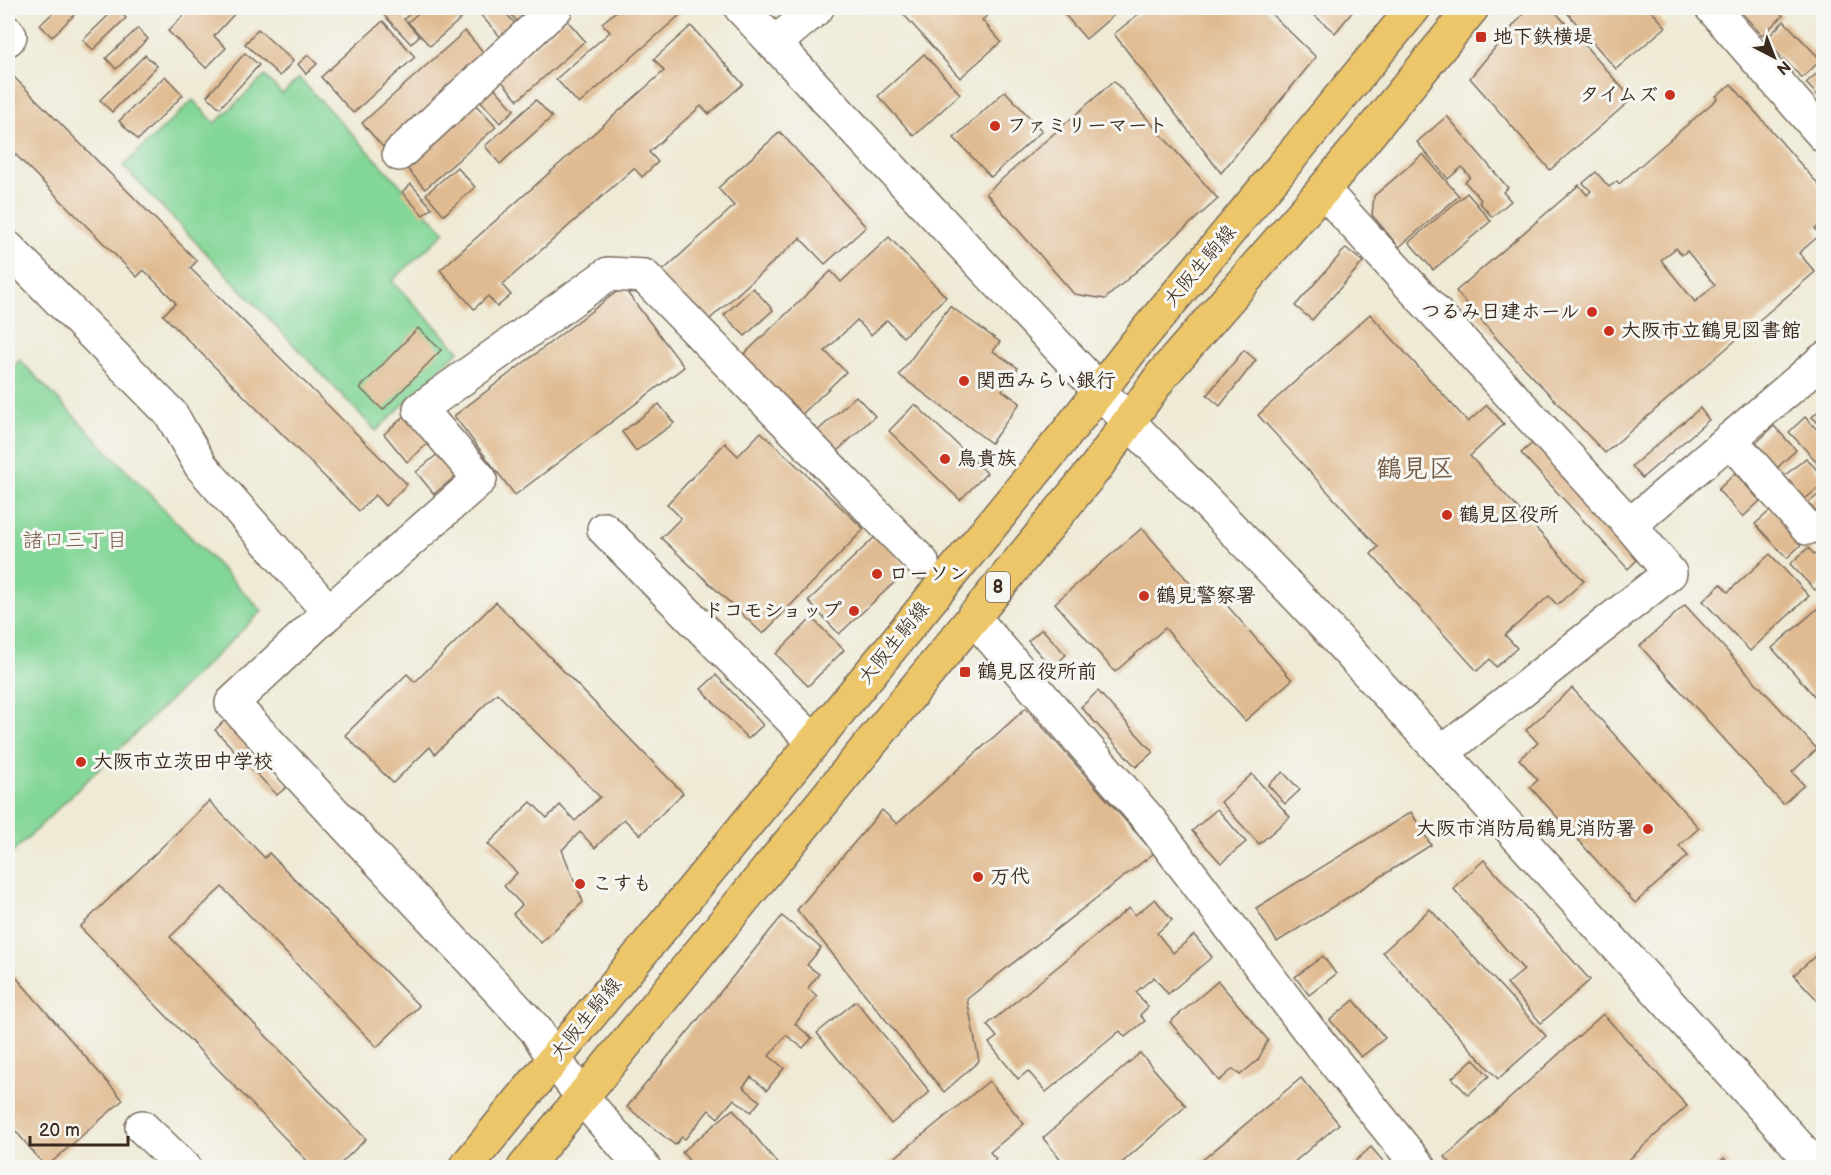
<svg xmlns="http://www.w3.org/2000/svg" width="1831" height="1175" viewBox="0 0 1831 1175" font-family="'Balsamiq Sans','Klee One',sans-serif">
<style>
.green{fill:#82d697;stroke:#5e805a;stroke-width:1.5}
.building{fill:#e0bb92;fill-rule:evenodd}
.lines{fill:none;stroke-linecap:round;stroke-linejoin:round}
.minor-casing{stroke:#7a6d5e;stroke-width:36}
.major-casing{stroke:#7a6d5e;stroke-width:36}
.minor{stroke:#fff;stroke-width:33}
.major{stroke:#ecc669;stroke-width:33}
.poi-dot{fill:#c8321e;stroke:#f6f6f2;stroke-width:2}
.labels{text-anchor:middle;dominant-baseline:central;stroke-width:6;stroke-linejoin:round;paint-order:stroke}
.shield{fill:#f6f6f2;stroke:#73675e;stroke-width:1.5}
.shield-label{font-size:18px;font-weight:bold;fill:#3b2a1e}
.poi-label{font-size:20px;font-weight:bold;fill:#3b2a1e;stroke:#f6f6f2;text-anchor:start}
.street-label{font-size:20px;fill:#3b2a1e;stroke:#f6f6f2}
.neighbourhood-label{font-size:21px;fill:#755d47;stroke:#f6f6f2}
.district-label{font-size:26px;font-weight:bold;fill:#755d47;stroke:#f6f6f2}
</style>
<rect width="100%" height="100%" fill="#f6f6f2"/>
<filter id="ink" filterUnits="userSpaceOnUse"><feTurbulence type="fractalNoise" baseFrequency=".0167" numOctaves="2"/><feDisplacementMap in="SourceGraphic" scale="12" xChannelSelector="R" yChannelSelector="G"/><feConvolveMatrix kernelMatrix="1 2 1 2 8 2 1 2 1" color-interpolation-filters="sRGB"/></filter>
<filter id="wash" filterUnits="userSpaceOnUse"><feTurbulence type="fractalNoise" baseFrequency=".008" numOctaves="4" result="noise"/><feDisplacementMap in="SourceGraphic" scale="24" xChannelSelector="R" yChannelSelector="G"/><feGaussianBlur stdDeviation="1.35" result="paint"/><feColorMatrix in="noise" values="0 0 0 0 0 0 0 0 0 0 0 0 0 0 0 0 0 1.4 0 .05"/><feComposite in="paint" operator="in"/></filter>
<g filter="url(#wash)">
<rect width="100%" height="100%" fill="#efead5"/>
<g class="green">
<path d="M265 76 282 94 299 78 445 232 392 281 459 351 376 431 123 166 193 100 215 123Z"/>
<path d="M20 360 262 611 8 857V372Z"/>
</g>
<g id="blocks">
<g class="building">
<path d="M58 8H71L76 13 52 37 40 25Z"/>
<path d="M116 8 126 18 93 50 83 40Z"/>
<path d="M191 8H231L236 12 214 36 226 48 206 68 168 31Z"/>
<path d="M388 8H416L404 19 419 36 411 44 382 13Z"/>
<path d="M424 8H473L430 46 408 22Z"/>
<path d="M479 8H501L521 30 506 43 476 10Z"/>
<path d="M505 8H526L535 19 524 29Z"/>
<path d="M620 8H676L681 14 579 104 556 79 610 32 602 23Z"/>
<path d="M898 8H997L982 20 1001 42 960 78Z"/>
<path d="M1059 8H1122L1086 39Z"/>
<path d="M1146 8H1265L1316 57 1221 173 1114 34Z"/>
<path d="M1306 8H1351L1354 10 1335 33Z"/>
<path d="M1528 8H1552L1632 99 1550 170 1470 78Z"/>
<path d="M1563 8H1649L1666 27 1616 69Z"/>
<path d="M1737 8H1775L1783 16 1762 35Z"/>
<path d="M566 19 585 41 518 100 499 78Z"/>
<path d="M383 21 415 57 353 113 321 77Z"/>
<path d="M1784 21 1821 60 1802 78 1765 40Z"/>
<path d="M691 26 743 84 709 114 701 106 649 152 658 162 642 177 634 168 502 285 511 295 497 307 488 296 474 309 440 270 664 71 654 59Z"/>
<path d="M138 28 148 39 116 69 106 58Z"/>
<path d="M258 29 293 61 280 76 245 44Z"/>
<path d="M465 31 486 55 383 147 362 123Z"/>
<path d="M245 53 259 65 220 108 207 96Z"/>
<path d="M924 54 960 94 914 136 878 96Z"/>
<path d="M145 55 157 66 112 112 100 100Z"/>
<path d="M308 55 317 64 306 74 298 64Z"/>
<path d="M1824 67V102L1806 83Z"/>
<path d="M10 73 197 261 190 268 407 484 385 506 375 495 359 511 163 315 176 303 144 270 137 277 8 147V76Z"/>
<path d="M165 76 183 95 138 140 119 121Z"/>
<path d="M1114 81 1218 199 1105 299 1074 294 986 193Z"/>
<path d="M1731 84 1824 191V221L1815 229 1820 235 1799 253 1815 272 1605 453 1497 339 1456 291 1579 185 1587 195 1591 191 1583 183 1596 172 1609 187 1617 181 1619 184 1718 98 1716 96ZM1676 248 1682 255 1687 251 1715 285 1695 302 1661 260Z"/>
<path d="M493 86 514 110 500 123 479 99Z"/>
<path d="M1005 91 1042 131 991 177 954 138Z"/>
<path d="M536 100 552 117 500 164 485 146Z"/>
<path d="M475 104 496 127 425 189 405 166Z"/>
<path d="M1447 116 1508 188 1503 192 1511 201 1492 217 1479 202 1481 200 1465 182 1470 177 1462 167 1448 179 1417 142Z"/>
<path d="M780 132 866 227 825 264 800 238 701 327 656 277 734 206 718 188Z"/>
<path d="M1423 154 1459 196 1399 247 1372 215 1374 196Z"/>
<path d="M457 167 475 187 444 215 426 194Z"/>
<path d="M411 184 432 208 423 215 402 192Z"/>
<path d="M1467 193 1491 221 1433 270 1409 242Z"/>
<path d="M889 237 946 297 903 337 887 320 871 335 857 320 825 351 846 372 796 420 739 359 831 271 841 282Z"/>
<path d="M1346 248 1363 262 1312 320 1295 306Z"/>
<path d="M623 287 684 367 515 495 454 416Z"/>
<path d="M753 288 773 310 745 336 724 315Z"/>
<path d="M950 306 1000 342 993 351 1018 368 1002 390 1020 403 991 443 899 375Z"/>
<path d="M1370 314 1468 422 1487 405 1504 424 1470 456 1584 581 1557 605 1549 596 1505 635 1517 648 1496 667 1490 659 1477 671 1371 554 1378 547 1258 415Z"/>
<path d="M418 328 441 350 383 410 360 388Z"/>
<path d="M1244 350 1256 360 1220 406 1207 395Z"/>
<path d="M856 396 875 416 834 454 814 434Z"/>
<path d="M659 404 674 423 636 451 622 432Z"/>
<path d="M915 404 987 473 960 500 889 431Z"/>
<path d="M1824 406V429L1812 417Z"/>
<path d="M1700 408 1709 420 1642 478 1632 466Z"/>
<path d="M409 412 433 439 407 462 384 434Z"/>
<path d="M1805 417 1824 437V459L1819 464 1789 432Z"/>
<path d="M1774 426 1796 450 1776 469 1754 445Z"/>
<path d="M761 432 864 529 763 634 661 538 681 518 667 504 725 443 738 456Z"/>
<path d="M1535 441 1641 556 1628 569 1521 453Z"/>
<path d="M440 452 458 474 434 494 416 472Z"/>
<path d="M1806 458 1824 478V483L1805 499 1784 476Z"/>
<path d="M1735 473 1760 501 1743 517 1718 490Z"/>
<path d="M1824 490V525L1806 505Z"/>
<path d="M1772 509 1803 543 1787 558 1755 524Z"/>
<path d="M1142 528 1202 597 1212 588 1292 680 1245 721 1165 628 1115 672 1055 603Z"/>
<path d="M877 535 909 569 839 634 808 601Z"/>
<path d="M1808 548 1824 564V582L1815 590 1790 564Z"/>
<path d="M1770 554 1809 596 1750 651 1703 601 1721 584 1728 592Z"/>
<path d="M496 602 683 793 640 835 624 819 595 848 580 832 562 850 583 902 541 943 513 914 522 905 504 886 517 873 488 844 531 802 547 818 560 805 575 821 600 797 497 693 435 754 430 747 393 783 345 735 407 674 415 682Z"/>
<path d="M1824 603V707L1772 648Z"/>
<path d="M1685 605 1817 749 1792 772 1804 785 1783 804 1640 646Z"/>
<path d="M812 618 844 650 808 686 776 654Z"/>
<path d="M1042 629 1066 655 1052 668 1028 641Z"/>
<path d="M716 675 763 725 748 739 701 689Z"/>
<path d="M1572 688 1699 828 1679 846 1688 856 1635 903 1530 787 1538 780 1519 759 1538 743 1526 730Z"/>
<path d="M1098 691 1153 752 1136 767 1081 707Z"/>
<path d="M1026 708 1154 853 967 999 979 1061 944 1092 797 910 882 810 897 824Z"/>
<path d="M225 720 288 786 277 795 215 730Z"/>
<path d="M1283 772 1300 790 1285 804 1268 785Z"/>
<path d="M1252 774 1290 817 1259 844 1221 802Z"/>
<path d="M209 801 265 858 269 853 419 1006 377 1047 222 887 170 937 366 1139 336 1168H314L80 927Z"/>
<path d="M1217 809 1246 842 1221 863 1192 831Z"/>
<path d="M1411 812 1431 845 1277 942 1256 908Z"/>
<path d="M1484 860 1590 980 1541 1023 1507 984 1524 970 1453 888Z"/>
<path d="M1155 899 1172 920 1157 933 1173 953 1194 935 1212 957 1168 994 1154 977 1136 992 1148 1007 1140 1015 1145 1021 1125 1037 1120 1031 1046 1092 1028 1071 1018 1079 989 1043 997 1037 987 1025 1129 908 1135 915Z"/>
<path d="M1430 909 1546 1036 1498 1079 1383 952Z"/>
<path d="M782 916 821 948 807 965 819 974 808 988 817 996 795 1024 812 1038 803 1048 786 1035 769 1056 784 1068 767 1090 751 1077 743 1087 760 1101 751 1112 734 1099 718 1118 709 1110 685 1139 682 1137 675 1145 627 1107Z"/>
<path d="M1824 948V1007L1794 975Z"/>
<path d="M1323 956 1336 974 1309 995 1295 977Z"/>
<path d="M8 968 123 1100 46 1167 8 1122Z"/>
<path d="M1218 981 1268 1040 1258 1060 1240 1075 1233 1069 1219 1081 1170 1022Z"/>
<path d="M1354 1000 1385 1038 1361 1057 1330 1020Z"/>
<path d="M856 1001 930 1092 891 1124 817 1033Z"/>
<path d="M1603 1014 1687 1106 1620 1168H1455L1445 1157Z"/>
<path d="M1140 1053 1186 1106 1116 1168H1068L1043 1138Z"/>
<path d="M1473 1059 1489 1076 1468 1095 1452 1078Z"/>
<path d="M1301 1078 1339 1124 1287 1168H1193Z"/>
<path d="M989 1081 1024 1124 990 1152 996 1159 984 1168H882Z"/>
<path d="M733 1109 781 1168H695L682 1152Z"/>
<path d="M1371 1147 1389 1168H1348Z"/>
<path d="M1724 1158 1732 1168H1713Z"/>
</g>
</g>
</g>
<g filter="url(#ink)">
<use href="#blocks" fill-opacity="0" stroke="#7a6d5e" stroke-width="1.5"/>
<g class="lines">
<g class="minor-casing">
<g id="minor">
<path d="M741 8 1129 422 1303 602 1442 753 1818 1168"/>
<path d="M1712 8 1824 136"/>
<path d="M8 33 10 36 8 39"/>
<path d="M774 44 817 8"/>
<path d="M399 154 556 8"/>
<path d="M1323 190 1630 525 1670 573 1442 753"/>
<path d="M8 248 171 414 201 466 329 612"/>
<path d="M1730 439 1807 528"/>
<path d="M1630 525 1824 359"/>
<path d="M604 529 814 742"/>
<path d="M973 617 1151 822 1308 1029 1420 1168"/>
<path d="M142 1127 185 1168"/>
<path d="M644 1168C604 1124 566 1081 536 1030L232 703 329 612 480 479 420 409 608 274 644 276 922 562"/>
</g>
</g>
<g class="major-casing">
<g id="major">
<path d="M465 1168 1066 434 1135 345 1414 8"/>
<path d="M524 1168 1097 466 1162 375 1323 190 1472 8"/>
</g>
</g>
<use href="#minor" class="minor"/>
<use href="#major" class="major"/>
</g>
</g>
<g class="poi-dot">
<rect x="1475" y="31" width="12" height="12" rx="3"/>
<circle cx="1670" cy="95" r="6"/>
<circle cx="995" cy="126" r="6"/>
<circle cx="1592" cy="312" r="6"/>
<circle cx="1609" cy="331" r="6"/>
<circle cx="964" cy="381" r="6"/>
<circle cx="945" cy="459" r="6"/>
<circle cx="1447" cy="515" r="6"/>
<circle cx="877" cy="574" r="6"/>
<circle cx="1144" cy="596" r="6"/>
<circle cx="854" cy="611" r="6"/>
<rect x="959" y="666" width="12" height="12" rx="3"/>
<circle cx="81" cy="762" r="6"/>
<circle cx="1648" cy="829" r="6"/>
<circle cx="978" cy="877" r="6"/>
<circle cx="580" cy="884" r="6"/>
</g>
<g class="labels">
<rect class="shield" x="986" y="572" width="24" height="30" rx="4.5"/>
<g class="shield-label">
<text x="998" y="587">8</text>
</g>
<g class="poi-label">
<text x="1493" y="37">地下鉄横堤</text>
<text x="1658" y="95" text-anchor="end">タイムズ</text>
<text x="1007" y="126">ファミリーマート</text>
<text x="1580" y="312" text-anchor="end">つるみ日建ホール</text>
<text x="1621" y="331">大阪市立鶴見図書館</text>
<text x="976" y="381">関西みらい銀行</text>
<text x="957" y="459">鳥貴族</text>
<text x="1459" y="515">鶴見区役所</text>
<text x="889" y="574">ローソン</text>
<text x="1156" y="596">鶴見警察署</text>
<text x="842" y="611" text-anchor="end">ドコモショップ</text>
<text x="977" y="672">鶴見区役所前</text>
<text x="93" y="762">大阪市立茨田中学校</text>
<text x="1636" y="829" text-anchor="end">大阪市消防局鶴見消防署</text>
<text x="990" y="877">万代</text>
<text x="592" y="884">こすも</text>
</g>
<g class="street-label">
<text transform="translate(1200 266) rotate(-50)">大阪生駒線</text>
<text transform="translate(894 643) rotate(-51)">大阪生駒線</text>
<text transform="translate(586 1019) rotate(-51)">大阪生駒線</text>
</g>
<g class="neighbourhood-label">
<text x="75" y="540">諸口三丁目</text>
</g>
<g class="district-label">
<text x="1415" y="469">鶴見区</text>
</g>
</g>
<rect width="1831" height="1175" fill="none" stroke="#f6f6f2" stroke-width="30"/>
<g transform="translate(1774 57) rotate(138)" stroke="#f6f6f2" stroke-width="4.5" paint-order="stroke">
<path d="M0-4.5L10 22L0 15L-10 22Z" fill="#3b2a1e"/>
<text y="-9" font-size="16" font-weight="bold" text-anchor="middle" fill="#3b2a1e">N</text>
</g>
<path d="M30 1136v9h98v-9" fill="none" stroke="#3b2a1e" stroke-width="3"/>
<text x="39" y="1136" font-size="18" fill="#3b2a1e" stroke="#f6f6f2" stroke-width="4.5" paint-order="stroke">20 m</text>
</svg>
